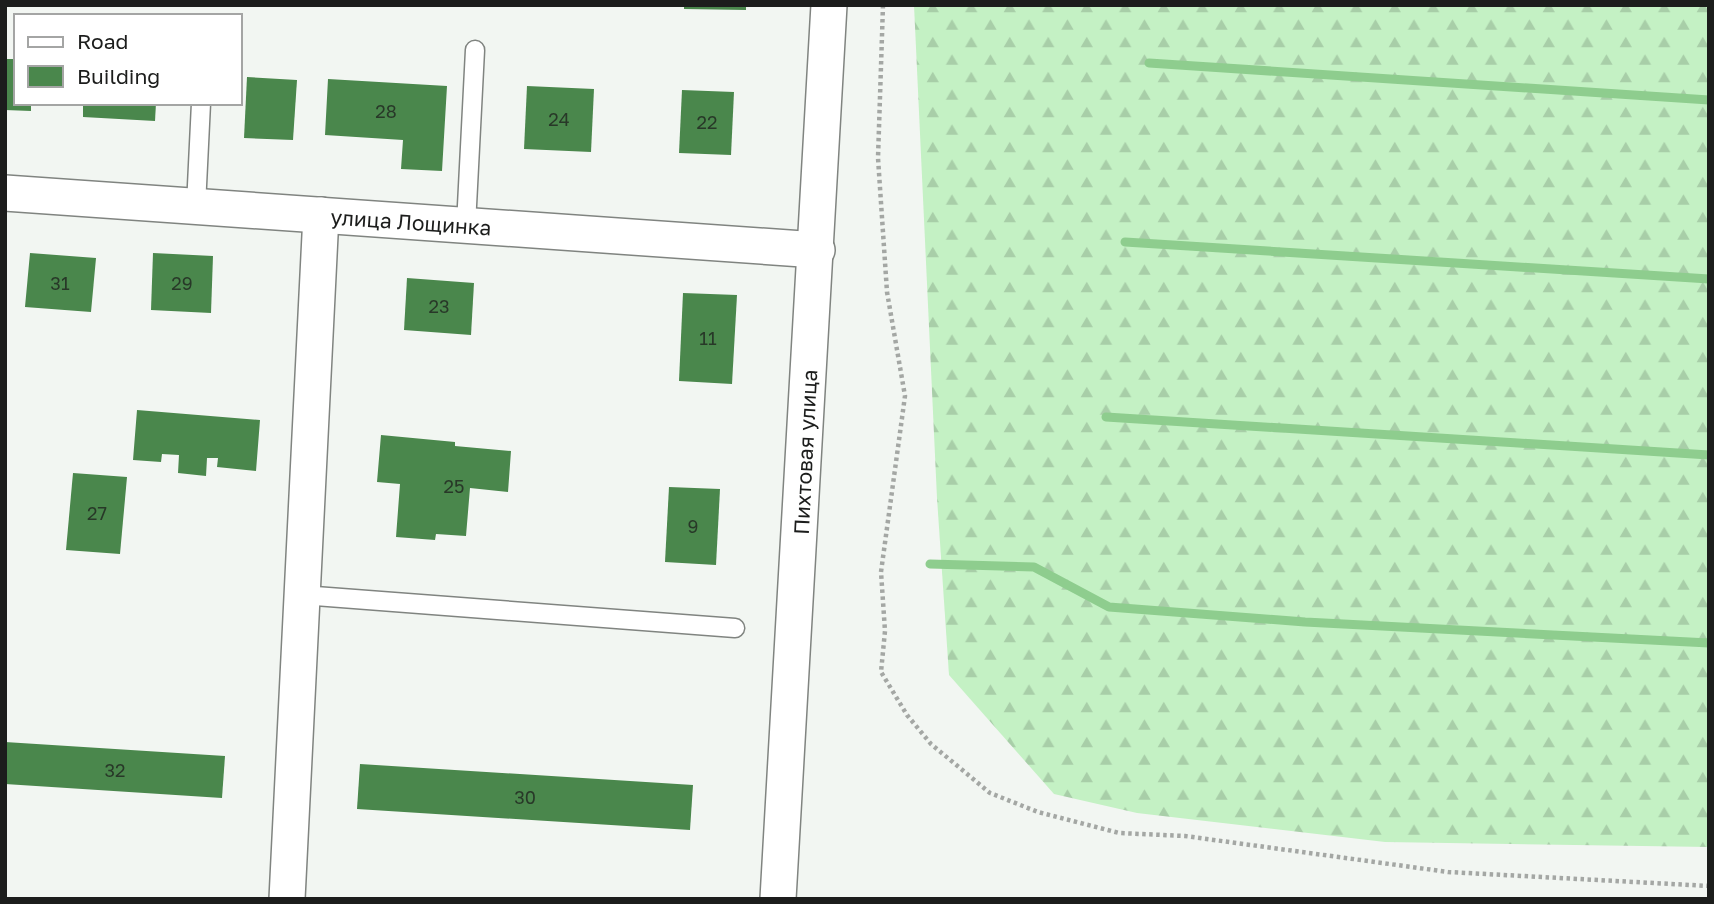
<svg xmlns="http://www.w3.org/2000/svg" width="1714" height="904" viewBox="0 0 1714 904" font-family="'Golos Text',sans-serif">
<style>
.forest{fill:url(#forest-firs)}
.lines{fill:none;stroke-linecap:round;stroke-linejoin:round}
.stream{stroke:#8ecd8e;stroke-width:9}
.building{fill:#4a874c}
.lane-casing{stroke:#808480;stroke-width:21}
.street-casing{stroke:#808480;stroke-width:38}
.path{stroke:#a4a7a4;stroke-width:4.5;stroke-dasharray:3.5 3.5;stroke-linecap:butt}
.lane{stroke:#fff;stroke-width:18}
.street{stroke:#fff;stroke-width:35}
.labels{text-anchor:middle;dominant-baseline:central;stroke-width:6;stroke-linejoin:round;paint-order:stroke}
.number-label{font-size:18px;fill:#283828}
.street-label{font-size:21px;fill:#1c1d1c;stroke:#fff}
</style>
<defs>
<pattern id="forest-firs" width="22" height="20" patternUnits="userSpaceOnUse" patternTransform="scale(1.75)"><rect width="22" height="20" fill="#c4f1c4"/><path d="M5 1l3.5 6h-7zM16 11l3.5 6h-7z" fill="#a8cea8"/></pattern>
</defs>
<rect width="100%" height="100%" fill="#f2f6f2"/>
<path class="forest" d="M914 5H1709V847L1385 842 1137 813 1054 794 949 675 937 498Z"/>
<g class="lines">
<g class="stream">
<path d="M1149 63 1709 100"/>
<path d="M1125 242 1709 279"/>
<path d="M1106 417 1709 455"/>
<path d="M930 564 1034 567 1109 607 1305 622 1709 643"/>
</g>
</g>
<g class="building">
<path d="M684 5H746V10L684 9Z"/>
<path d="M5 59H16V103H31V111L5 110Z"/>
<path d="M247 77 297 80 293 140 244 138Z"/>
<path d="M328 79 447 86 442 171 401 169 403 140 325 135Z"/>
<path d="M527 86 594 89 591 152 524 149Z"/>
<path d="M682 90 734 92 731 155 679 153Z"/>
<path d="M83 103H156L155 121 83 117Z"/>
<path d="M30 253 96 258 91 312 25 307Z"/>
<path d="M153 253 213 256 211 313 151 310Z"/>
<path d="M407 278 474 283 471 335 404 330Z"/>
<path d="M683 293 737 295 732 384 679 381Z"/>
<path d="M137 410 260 420 256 471 217 467 218 458H207L206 476 178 473 179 455 162 454 161 462 133 460Z"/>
<path d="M381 435 455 442V446L511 451 508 492 470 488 466 536 436 534 435 540 396 537 400 484 377 482Z"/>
<path d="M73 473 127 477 120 554 66 550Z"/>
<path d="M669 487 720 489 716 565 665 562Z"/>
<path d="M5 742 225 756 222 798 5 784Z"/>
<path d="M360 764 693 785 690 830 357 809Z"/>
</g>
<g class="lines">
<g class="lane-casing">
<g id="lane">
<path d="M196 206 201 103"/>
<path d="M466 225 475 50"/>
<path d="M302 595 735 628"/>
</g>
</g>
<g class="street-casing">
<g id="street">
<path d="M5 193 817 250"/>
<path d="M287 899 321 215"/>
<path d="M778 899 829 5"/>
</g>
</g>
<path class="path" d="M883 5 878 158 887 292 905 396 881 572 885 631 881 672 907 715 931 744 990 793 1038 812 1119 833 1185 836 1448 872 1709 886"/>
<use href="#lane" class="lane"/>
<use href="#street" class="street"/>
</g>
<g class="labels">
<g class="number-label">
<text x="386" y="111">28</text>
<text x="559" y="119">24</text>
<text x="707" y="122">22</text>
<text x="60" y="283">31</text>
<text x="182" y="283">29</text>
<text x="439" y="306">23</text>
<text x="708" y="338">11</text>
<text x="454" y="486">25</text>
<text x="97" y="513">27</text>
<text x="693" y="526">9</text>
<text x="115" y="770">32</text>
<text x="525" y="797">30</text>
</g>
<g class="street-label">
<text transform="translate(411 222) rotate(4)">улица Лощинка</text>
<text transform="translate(805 452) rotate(-87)">Пихтовая улица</text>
</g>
</g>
<rect width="1714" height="904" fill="none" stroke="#1c1d1c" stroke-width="14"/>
<rect x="14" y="14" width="228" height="91" fill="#ffffff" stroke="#a4a5a4" stroke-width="2"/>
<rect x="28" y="37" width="35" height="10" fill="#ffffff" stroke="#a4a5a4" stroke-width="2"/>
<text x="77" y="49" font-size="21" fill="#1c1d1c">Road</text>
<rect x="28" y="66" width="35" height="21" fill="#4a874c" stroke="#a4a5a4" stroke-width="2"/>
<text x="77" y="84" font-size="21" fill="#1c1d1c">Building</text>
</svg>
